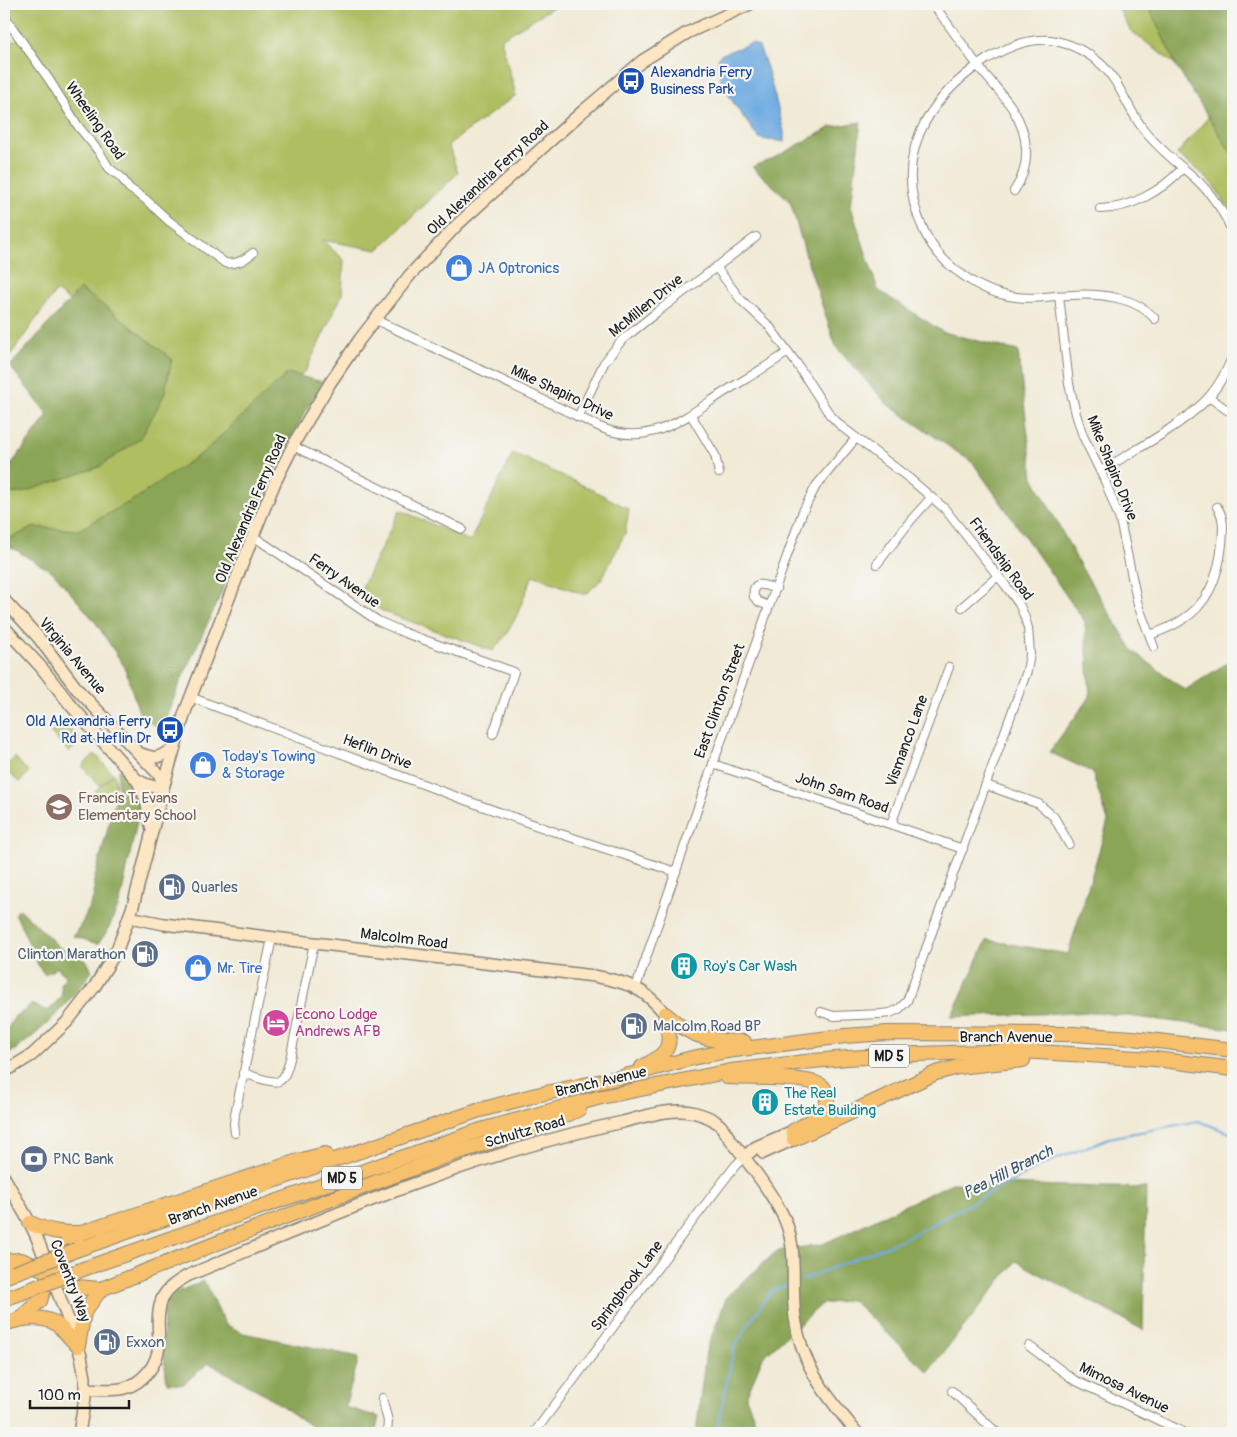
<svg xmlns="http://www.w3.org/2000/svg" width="1237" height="1437" viewBox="0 0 1237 1437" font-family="Pangolin,sans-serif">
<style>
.green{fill:#afbe61;stroke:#666d3e}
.forest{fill:#8ba557;stroke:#54603a}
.water{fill:#6face1;stroke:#46647e}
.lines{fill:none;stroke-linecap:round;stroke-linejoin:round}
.stream{stroke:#6face1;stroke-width:2}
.street-casing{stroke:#868379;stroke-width:10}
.secondary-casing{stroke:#868379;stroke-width:14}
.highway-casing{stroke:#868379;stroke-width:16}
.street{stroke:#fff;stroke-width:8}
.secondary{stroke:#fce6c4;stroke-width:11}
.highway{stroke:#f7c06c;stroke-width:14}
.highway-bridge-casing{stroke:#868379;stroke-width:16;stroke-linecap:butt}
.highway-bridge{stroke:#f7c06c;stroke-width:14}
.labels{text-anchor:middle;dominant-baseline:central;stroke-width:4.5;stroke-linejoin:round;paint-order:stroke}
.shield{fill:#f6f6f2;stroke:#5d5d5c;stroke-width:1}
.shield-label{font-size:14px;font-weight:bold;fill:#1c1c1c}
.transit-label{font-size:15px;fill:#164399;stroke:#f6f6f2;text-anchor:start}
.street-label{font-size:15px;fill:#1c1c1c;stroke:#f6f6f2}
.shop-label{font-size:15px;fill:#366cbe;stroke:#f6f6f2;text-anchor:start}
.education-label{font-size:15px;fill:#785e54;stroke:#f6f6f2;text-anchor:start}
.service-label{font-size:15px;fill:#4e5e75;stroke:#f6f6f2;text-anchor:start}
.culture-label{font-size:15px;fill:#0d838f;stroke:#f6f6f2;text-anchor:start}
.hotel-label{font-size:15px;fill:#b23c85;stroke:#f6f6f2;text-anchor:start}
.water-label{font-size:16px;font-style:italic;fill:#3d566b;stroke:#f6f6f2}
</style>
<rect width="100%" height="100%" fill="#f6f6f2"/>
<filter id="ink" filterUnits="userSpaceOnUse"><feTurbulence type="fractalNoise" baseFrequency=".02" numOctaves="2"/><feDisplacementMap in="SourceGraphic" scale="10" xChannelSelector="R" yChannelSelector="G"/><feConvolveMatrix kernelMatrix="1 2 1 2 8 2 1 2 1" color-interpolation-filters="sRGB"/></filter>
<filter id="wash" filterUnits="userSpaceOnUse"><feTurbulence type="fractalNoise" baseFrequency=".0096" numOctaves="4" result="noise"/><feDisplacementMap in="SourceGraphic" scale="20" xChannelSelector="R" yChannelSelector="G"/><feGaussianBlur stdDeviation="1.12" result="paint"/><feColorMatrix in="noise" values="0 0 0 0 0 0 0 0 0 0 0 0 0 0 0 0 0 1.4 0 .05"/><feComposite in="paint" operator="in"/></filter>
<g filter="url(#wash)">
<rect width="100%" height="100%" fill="#f1ead6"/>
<g class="green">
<path d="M4 4H558L501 39 516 95 448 145 458 173 378 250 322 240 344 260 342 295 306 370 230 444 58 548 4 549V488L69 464 99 323 56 291 4 364V43L29 37 4 11Z"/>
<path d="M1116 4H1137L1167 18 1233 4V214L1214 186 1199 171 1177 154 1212 113 1176 65 1130 30Z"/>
<path d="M513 453 589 488 629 509 625 533 612 559 601 580 585 595 533 575 516 617 506 635 493 651 384 612 358 595 400 510 470 541Z"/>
<path d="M64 721 81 741 69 752 51 733Z"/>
<path d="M95 754 113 774 100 786 82 766Z"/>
<path d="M15 757 29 773 19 782 4 768Z"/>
<path d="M114 774C119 788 113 792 103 801L95 791Z"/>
</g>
<g class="forest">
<path d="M1147 4H1233V156L1178 69Z"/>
<path d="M861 122 851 207 878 290 943 332 1018 351 1033 477 1081 567 1133 651 1185 690 1233 659V775L1230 788 1233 789V1029L1095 1012 951 1017 987 940 1068 954 1108 821 1092 772 1049 752 1090 697 1085 622 973 463 887 404 836 347 809 266 790 201 752 167 776 157 831 127Z"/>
<path d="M80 289 110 310 172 359 164 395 141 438 99 467 21 493 4 494V474L48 415 10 366Z"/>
<path d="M288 373 323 382 308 407 277 465 216 605 179 685 162 729 141 718 124 666 96 623 53 572 22 554 4 541 34 527 78 530 135 499 205 451Z"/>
<path d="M119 770 126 775 134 787 139 798 138 817 120 902 108 930 98 944 73 936 82 923 94 896V881L118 790V773Z"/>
<path d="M20 909 60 948 87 961 92 971C65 1007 42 1033 4 1057V1034L15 1016 24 1011 31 1004 48 1011 62 996 61 983 66 976 56 967 52 971 44 974 39 967 27 939 15 913Z"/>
<path d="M952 1183 1146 1188 1143 1330 1016 1261 928 1372 852 1300 822 1304 763 1357 746 1397 760 1433H696L706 1351 727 1296 777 1251 823 1244Z"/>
<path d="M204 1281 225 1324 243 1333 359 1357 345 1407 379 1417 375 1433H321L263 1393 209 1363 182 1385 167 1383 163 1348 164 1311 174 1293Z"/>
</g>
<path class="water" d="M752 43 759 47 767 68 775 97 784 132V142C775 139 767 142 758 137 746 120 708 75 720 55Z"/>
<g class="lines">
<g class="stream">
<path d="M802 1280 906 1238 1044 1164 1109 1138 1198 1121 1233 1134"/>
<path d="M717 1433V1429L735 1345 770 1292 788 1285"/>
</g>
</g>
</g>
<g filter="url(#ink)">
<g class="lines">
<g class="street-casing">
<g id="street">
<path d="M933 4C948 24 963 45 978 66 989 80 1002 93 1012 108 1029 134 1032 165 1014 191"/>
<path d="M4 16 50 81 78 126 100 153 109 168 121 177 129 188 145 199 169 221 225 263C236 265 244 260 253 253"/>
<path d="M1100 209C1132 208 1161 191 1182 169"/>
<path d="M716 267 741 300 769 326 797 364 830 415 842 427 910 479 944 508 1006 586 1019 604 1024 615 1028 628 1030 654 1027 671 907 1001 899 1009 890 1013 881 1014 834 1016 821 1012"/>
<path d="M1059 296 1069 384 1076 414 1083 436 1105 481 1120 520 1138 605 1154 647"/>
<path d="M374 319 602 428C651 448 687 416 726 391 747 378 768 366 788 352"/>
<path d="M1155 319C1137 297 1099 293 1072 295 1053 295 1035 300 1016 297 997 295 979 287 964 276 947 265 933 250 924 231 890 159 926 99 987 59 1007 47 1032 36 1056 41 1074 45 1089 53 1102 65 1120 82 1128 110 1144 130 1160 151 1181 165 1200 183 1214 197 1225 214 1233 233"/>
<path d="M1209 397 1227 410"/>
<path d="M691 415 715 455 719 473"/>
<path d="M578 417 604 363 622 340 657 312 756 237"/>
<path d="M293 446 462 529"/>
<path d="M1101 471C1133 451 1174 430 1202 404 1216 391 1226 373 1233 355"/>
<path d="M253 536 378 621 405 633 514 672 493 734"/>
<path d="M877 564 911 520 931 498"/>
<path d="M769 606 759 602 754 597C751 579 765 585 776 589"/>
<path d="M962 607 998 576"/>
<path d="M1150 635C1161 631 1172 627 1182 620 1209 604 1219 574 1222 544 1223 531 1225 518 1217 507"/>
<path d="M190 697 465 800 555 832"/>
<path d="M713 764 963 849"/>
<path d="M986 785 1039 804 1054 817 1069 844"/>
<path d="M891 824 949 667"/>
<path d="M561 834 676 872"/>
<path d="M636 987 713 764 803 511 816 486 856 438"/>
<path d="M243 1073C251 1075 272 1084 279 1081 286 1078 288 1065 290 1059L314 943"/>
<path d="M235 1133 234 1124 235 1114 272 938"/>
<path d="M1029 1346 1074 1380 1185 1433"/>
<path d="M952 1391 997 1433"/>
<path d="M382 1398 388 1421 387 1433"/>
<path d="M534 1433 688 1227 735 1166 744 1157"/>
</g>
</g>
<g class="secondary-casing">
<g id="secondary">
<path d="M4 600 38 637 77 689 165 781 154 787 145 784 136 779 69 703 41 667 4 627"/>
<path d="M139 753C156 760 158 758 174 749"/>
<path d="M137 780C146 795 149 810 151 826"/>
<path d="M129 917 164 924 314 943 594 976C626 982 644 987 665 1014"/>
<path d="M4 1072 32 1055 67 1022 95 986 117 950 133 906 165 781 185 712 253 536 275 482 297 438 330 383 360 339 410 275 458 224 582 112 642 61 687 33 750 4"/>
<path d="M763 1153 794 1139"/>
<path d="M744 1157 756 1147 793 1131"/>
<path d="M4 1177 30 1223 37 1238 68 1319 81 1356 85 1378V1398L79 1433"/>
<path d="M85 1389C113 1390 130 1394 149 1371 155 1363 158 1355 159 1346 159 1330 156 1315 162 1299 167 1288 177 1282 187 1276 329 1216 472 1154 623 1122 646 1116 676 1106 699 1114 705 1116 712 1118 716 1122 722 1125 726 1134 730 1139 748 1162 766 1185 780 1210 800 1244 790 1281 795 1318 802 1368 827 1396 857 1433"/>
</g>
</g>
<g class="highway-casing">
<g id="highway">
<path d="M665 1014C672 1019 679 1026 687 1030 704 1040 725 1042 744 1042"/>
<path d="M642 1067C672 1052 672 1045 665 1014"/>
<path d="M727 1077C745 1078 812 1076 823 1087 824 1088 826 1093 826 1094 833 1113 805 1124 793 1131"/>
<path d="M794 1139 936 1073 958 1067 1023 1060"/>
<path d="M30 1223C50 1232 60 1233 81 1233L298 1161 325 1154"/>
<path d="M76 1250 241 1192 480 1110 536 1095 622 1077 692 1058 727 1051 845 1036 887 1033 1073 1034 1133 1038 1233 1050"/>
<path d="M4 1261 21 1260 50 1272 77 1287 101 1289C211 1245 322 1202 433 1161 480 1143 534 1132 579 1109"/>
<path d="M86 1268 481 1130 601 1097 731 1071 813 1061 848 1058 917 1054 1020 1051 1155 1059 1233 1069"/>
<path d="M4 1277 14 1273"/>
<path d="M4 1299 21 1293"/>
<path d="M19 1319 40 1301 50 1272 64 1246 81 1233"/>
<path d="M4 1324C19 1319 40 1315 55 1323 62 1328 71 1339 78 1346"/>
<path d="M78 1346 84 1312 101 1289"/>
</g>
</g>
<use href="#street" class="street"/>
<use href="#secondary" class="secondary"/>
<use href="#highway" class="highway"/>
<g class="highway-bridge-casing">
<g id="highway-bridge">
<path d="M14 1273 76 1250"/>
<path d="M21 1293 86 1268"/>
</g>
</g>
<use href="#highway-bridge" class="highway-bridge"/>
</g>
</g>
<defs>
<g id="bus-disc" transform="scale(1.4375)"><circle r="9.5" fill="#1a4fb4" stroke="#f6f6f2"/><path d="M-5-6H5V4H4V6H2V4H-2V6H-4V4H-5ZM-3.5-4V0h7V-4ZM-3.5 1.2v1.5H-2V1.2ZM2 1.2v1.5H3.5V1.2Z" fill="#fff"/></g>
<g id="shop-disc" transform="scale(1.4375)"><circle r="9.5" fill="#3f7fe0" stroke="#f6f6f2"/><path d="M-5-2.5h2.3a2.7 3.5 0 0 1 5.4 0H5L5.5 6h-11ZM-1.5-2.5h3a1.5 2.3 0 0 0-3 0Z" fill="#fff"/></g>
<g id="school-disc" transform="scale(1.4375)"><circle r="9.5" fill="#8d6e63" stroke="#f6f6f2"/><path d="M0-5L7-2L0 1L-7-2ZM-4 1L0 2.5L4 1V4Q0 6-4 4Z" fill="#fff"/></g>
<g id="fuel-disc" transform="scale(1.4375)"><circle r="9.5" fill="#5c6f8a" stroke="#f6f6f2"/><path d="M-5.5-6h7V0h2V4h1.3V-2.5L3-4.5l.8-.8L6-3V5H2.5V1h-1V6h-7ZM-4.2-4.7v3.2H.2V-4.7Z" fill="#fff"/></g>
<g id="building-disc" transform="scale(1.4375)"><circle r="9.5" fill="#0f9aa8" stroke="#f6f6f2"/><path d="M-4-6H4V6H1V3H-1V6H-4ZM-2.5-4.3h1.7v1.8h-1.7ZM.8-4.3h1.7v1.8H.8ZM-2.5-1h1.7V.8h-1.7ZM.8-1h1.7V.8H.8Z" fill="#fff"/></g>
<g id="hotel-disc" transform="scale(1.4375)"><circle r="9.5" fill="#d1479c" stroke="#f6f6f2"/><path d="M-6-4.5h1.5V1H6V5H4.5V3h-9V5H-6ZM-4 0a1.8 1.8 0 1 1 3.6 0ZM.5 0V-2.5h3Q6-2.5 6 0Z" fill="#fff"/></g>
<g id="bank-disc" transform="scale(1.4375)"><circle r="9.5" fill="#5c6f8a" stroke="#f6f6f2"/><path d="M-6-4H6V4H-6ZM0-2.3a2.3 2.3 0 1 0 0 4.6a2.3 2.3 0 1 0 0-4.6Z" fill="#fff"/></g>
</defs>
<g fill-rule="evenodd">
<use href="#bus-disc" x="631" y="81"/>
<use href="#shop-disc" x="459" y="268"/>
<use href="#bus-disc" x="170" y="730"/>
<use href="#shop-disc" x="203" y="765"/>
<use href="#school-disc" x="59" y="807"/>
<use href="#fuel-disc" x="172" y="887"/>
<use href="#fuel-disc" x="145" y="954"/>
<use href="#building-disc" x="684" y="966"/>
<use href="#shop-disc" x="198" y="968"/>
<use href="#hotel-disc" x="276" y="1023"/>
<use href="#fuel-disc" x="634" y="1026"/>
<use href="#building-disc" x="765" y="1102"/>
<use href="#bank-disc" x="34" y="1159"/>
<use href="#fuel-disc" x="107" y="1342"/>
</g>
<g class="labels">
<g class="shield">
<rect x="869" y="1044.5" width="40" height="23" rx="4"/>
<rect x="322" y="1166.5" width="40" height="23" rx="4"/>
</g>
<g class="shield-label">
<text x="889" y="1056">MD 5</text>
<text x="342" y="1178">MD 5</text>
</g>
<g class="transit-label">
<text x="650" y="72">Alexandria Ferry<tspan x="650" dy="17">Business Park</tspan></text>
<text x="151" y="721" text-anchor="end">Old Alexandria Ferry<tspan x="151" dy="17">Rd at Heflin Dr</tspan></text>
</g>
<g class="street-label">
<text transform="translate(95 121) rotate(55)">Wheeling Road</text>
<text transform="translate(488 178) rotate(-43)">Old Alexandria Ferry Road</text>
<text transform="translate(646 306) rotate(-39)">McMillen Drive</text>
<text transform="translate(562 393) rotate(25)">Mike Shapiro Drive</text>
<text transform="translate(1112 468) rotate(68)">Mike Shapiro Drive</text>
<text transform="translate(251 509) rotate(-67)">Old Alexandria Ferry Road</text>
<text transform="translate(1001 559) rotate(54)">Friendship Road</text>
<text transform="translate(344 581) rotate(35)">Ferry Avenue</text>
<text transform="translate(72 656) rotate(50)">Virginia Avenue</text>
<text transform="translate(720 701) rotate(-70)">East Clinton Street</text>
<text transform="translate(907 741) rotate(-70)">Vismanco Lane</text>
<text transform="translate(377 752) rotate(21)">Heflin Drive</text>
<text transform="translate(842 793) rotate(19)">John Sam Road</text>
<text transform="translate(404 939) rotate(7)">Malcolm Road</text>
<text x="1006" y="1037">Branch Avenue</text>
<text transform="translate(601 1082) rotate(-13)">Branch Avenue</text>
<text transform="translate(525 1132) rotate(-16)">Schultz Road</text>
<text transform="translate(213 1206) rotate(-19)">Branch Avenue</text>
<text transform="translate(70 1281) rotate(69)">Coventry Way</text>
<text transform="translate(627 1286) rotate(-53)">Springbrook Lane</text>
<text transform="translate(1124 1388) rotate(26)">Mimosa Avenue</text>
</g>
<g class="shop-label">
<text x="478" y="268">JA Optronics</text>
<text x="222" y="756">Today's Towing<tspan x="222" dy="17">&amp; Storage</tspan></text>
<text x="217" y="968">Mr. Tire</text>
</g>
<g class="education-label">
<text x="78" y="798">Francis T. Evans<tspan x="78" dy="17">Elementary School</tspan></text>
</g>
<g class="service-label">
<text x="191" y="887">Quarles</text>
<text x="126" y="954" text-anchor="end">Clinton Marathon</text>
<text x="653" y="1026">Malcolm Road BP</text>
<text x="53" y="1159">PNC Bank</text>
<text x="126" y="1342">Exxon</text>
</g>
<g class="culture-label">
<text x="703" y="966">Roy's Car Wash</text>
<text x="784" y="1093">The Real<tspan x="784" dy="17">Estate Building</tspan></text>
</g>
<g class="hotel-label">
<text x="295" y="1014">Econo Lodge<tspan x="295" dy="17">Andrews AFB</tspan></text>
</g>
<g class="water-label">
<text transform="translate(1008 1172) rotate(-27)">Pea Hill Branch</text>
</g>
</g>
<rect width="1237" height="1437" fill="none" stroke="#f6f6f2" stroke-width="20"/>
<path d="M30 1400v8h99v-8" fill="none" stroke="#1c1c1c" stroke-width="2.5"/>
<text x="38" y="1400" font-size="15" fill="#1c1c1c" stroke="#f6f6f2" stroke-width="4" paint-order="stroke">100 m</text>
</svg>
